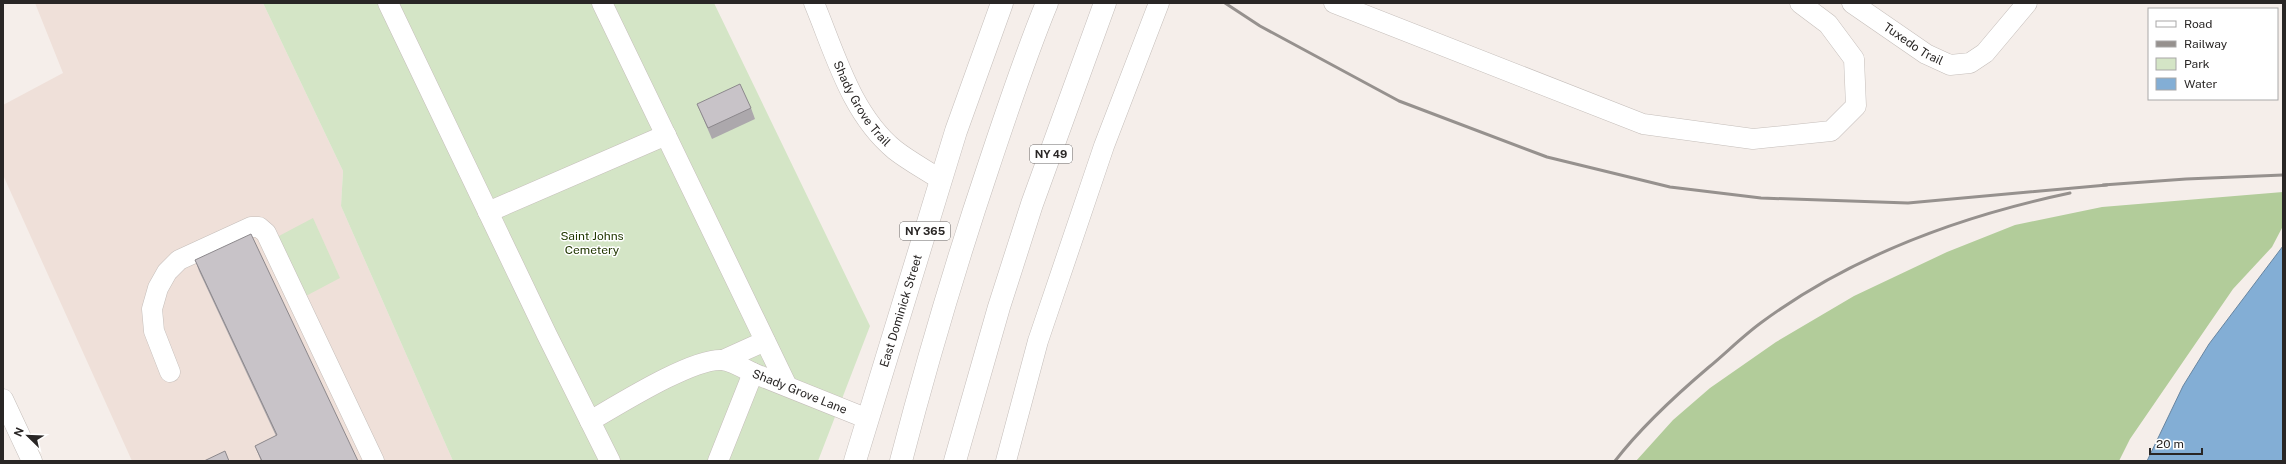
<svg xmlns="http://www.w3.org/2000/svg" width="2286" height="464" viewBox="0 0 2286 464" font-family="'Public Sans',sans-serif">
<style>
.built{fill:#efe0d9}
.green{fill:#d4e5c6}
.forest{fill:#b2cc9a}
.water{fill:#83aed5;stroke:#6885a0}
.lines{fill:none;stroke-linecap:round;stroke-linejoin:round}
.minor-casing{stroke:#c5beba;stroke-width:21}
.highway-casing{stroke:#c5beba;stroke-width:23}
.minor{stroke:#fff;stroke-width:20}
.highway{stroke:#fff;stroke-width:22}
.rail{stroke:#96918e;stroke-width:3}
.wall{fill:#aca8ac}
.building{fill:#c8c3c8;stroke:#8c888c}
.labels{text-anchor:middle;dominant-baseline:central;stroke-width:3;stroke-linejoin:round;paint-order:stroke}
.shield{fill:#fff;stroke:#696766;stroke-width:1}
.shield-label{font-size:11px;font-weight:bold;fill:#292625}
.street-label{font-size:12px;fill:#292625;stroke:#fff}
.park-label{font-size:12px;fill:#213700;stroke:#fff}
</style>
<rect width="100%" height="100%" fill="#f5eeea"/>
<path class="built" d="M35 3H263L343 171 341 206 453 461H132L3 175V105L63 73Z"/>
<g class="green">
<path d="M263 3H714L870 326 818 461H453L341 206 343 171Z"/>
<path d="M313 218 340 278 304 297 277 237Z"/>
</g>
<path class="forest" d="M2283 192V226L2272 247 2233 289 2130 439 2119 461H1636L1673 420 1710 388 1776 342 1854 296 1947 252 2015 225 2102 207Z"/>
<path class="water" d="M2283 246V461H2147L2183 386 2209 344Z"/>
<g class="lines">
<g class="minor-casing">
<g id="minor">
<path d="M388 3 547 335 610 461"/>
<path d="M602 3 787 386"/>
<path id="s1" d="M814 3C835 53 851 114 895 150 909 161 926 170 941 180"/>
<path d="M1334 3 1643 124 1753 139 1831 131 1856 106 1854 59 1828 24 1800 3"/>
<path id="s2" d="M1852 3 1926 54 1950 65 1970 63 1985 53 2027 3"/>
<path d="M488 212 666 135"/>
<path d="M723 360 765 341"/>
<path d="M170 372 154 331 152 309 158 288 167 272 179 260 251 227H259L266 233 374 461"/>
<path d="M3 399 32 461"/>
<path d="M590 421C618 405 692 358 722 360 732 361 745 369 753 373"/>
<path id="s3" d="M718 461 753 373 868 419"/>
<path d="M1006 461 1038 341 1104 146 1159 3"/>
</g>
</g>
<g class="highway-casing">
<g id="highway">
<path id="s4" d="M855 461 956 131 1002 3"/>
<path d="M901 461C927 361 956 263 989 165 1007 111 1025 56 1047 3"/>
<path d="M955 461 999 307 1032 204 1105 3"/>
</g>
</g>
<use href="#minor" class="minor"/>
<use href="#highway" class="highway"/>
<g class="rail">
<path d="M1225 3 1260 26 1399 101 1547 157 1670 187 1761 198 1908 203 2107 185"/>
<path d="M2103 185 2186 179 2283 175"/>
<path d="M1615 461C1642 426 1676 395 1709 367 1727 352 1744 335 1762 322 1853 255 1961 216 2070 193"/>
</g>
</g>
<g class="wall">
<path d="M697 104 751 108 755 119 712 139Z"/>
<path d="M195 260 358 461H261L255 446 276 436 199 271Z"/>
</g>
<g class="building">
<path d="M740 84 751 108 708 128 697 104Z"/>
<path d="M251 234 358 461H262L255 446 277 435 195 260Z"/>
<path d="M225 451 229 461H204Z"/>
</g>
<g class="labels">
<g class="shield">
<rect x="1030" y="145" width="42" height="18" rx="3"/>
<rect x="900" y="222" width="50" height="18" rx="3"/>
</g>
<g class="shield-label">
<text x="1051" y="154">NY 49</text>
<text x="925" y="231">NY 365</text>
</g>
<g class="street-label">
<text stroke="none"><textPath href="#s2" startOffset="74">Tuxedo Trail</textPath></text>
<text stroke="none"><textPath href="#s1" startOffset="112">Shady Grove Trail</textPath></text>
<text stroke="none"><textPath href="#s4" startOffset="157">East Dominick Street</textPath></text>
<text stroke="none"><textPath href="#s3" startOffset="145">Shady Grove Lane</textPath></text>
</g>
<g class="park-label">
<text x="592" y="236">Saint Johns<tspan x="592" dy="14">Cemetery</tspan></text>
</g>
</g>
<rect width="2286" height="464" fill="none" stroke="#292625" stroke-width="8"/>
<rect x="2148" y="8" width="130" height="92" fill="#ffffff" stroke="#a9a8a8"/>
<rect x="2156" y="21" width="20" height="6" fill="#ffffff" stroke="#a9a8a8"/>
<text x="2184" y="28" font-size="12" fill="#292625">Road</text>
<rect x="2156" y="41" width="20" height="6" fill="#96918e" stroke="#a9a8a8"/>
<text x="2184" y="48" font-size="12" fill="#292625">Railway</text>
<rect x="2156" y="58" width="20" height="12" fill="#d4e5c6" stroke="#a9a8a8"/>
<text x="2184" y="68" font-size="12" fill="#292625">Park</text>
<rect x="2156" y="78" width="20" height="12" fill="#83aed5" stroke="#a9a8a8"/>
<text x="2184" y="88" font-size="12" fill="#292625">Water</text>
<g transform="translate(28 436) rotate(293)" stroke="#ffffff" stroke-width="3" paint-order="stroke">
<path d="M0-3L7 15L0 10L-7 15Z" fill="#292625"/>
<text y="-6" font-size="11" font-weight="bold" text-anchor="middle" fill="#292625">N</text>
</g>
<path d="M2150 448v6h52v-6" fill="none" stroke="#292625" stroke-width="2"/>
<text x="2156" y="448" font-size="12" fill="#292625" stroke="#ffffff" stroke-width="3" paint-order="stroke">20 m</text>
</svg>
